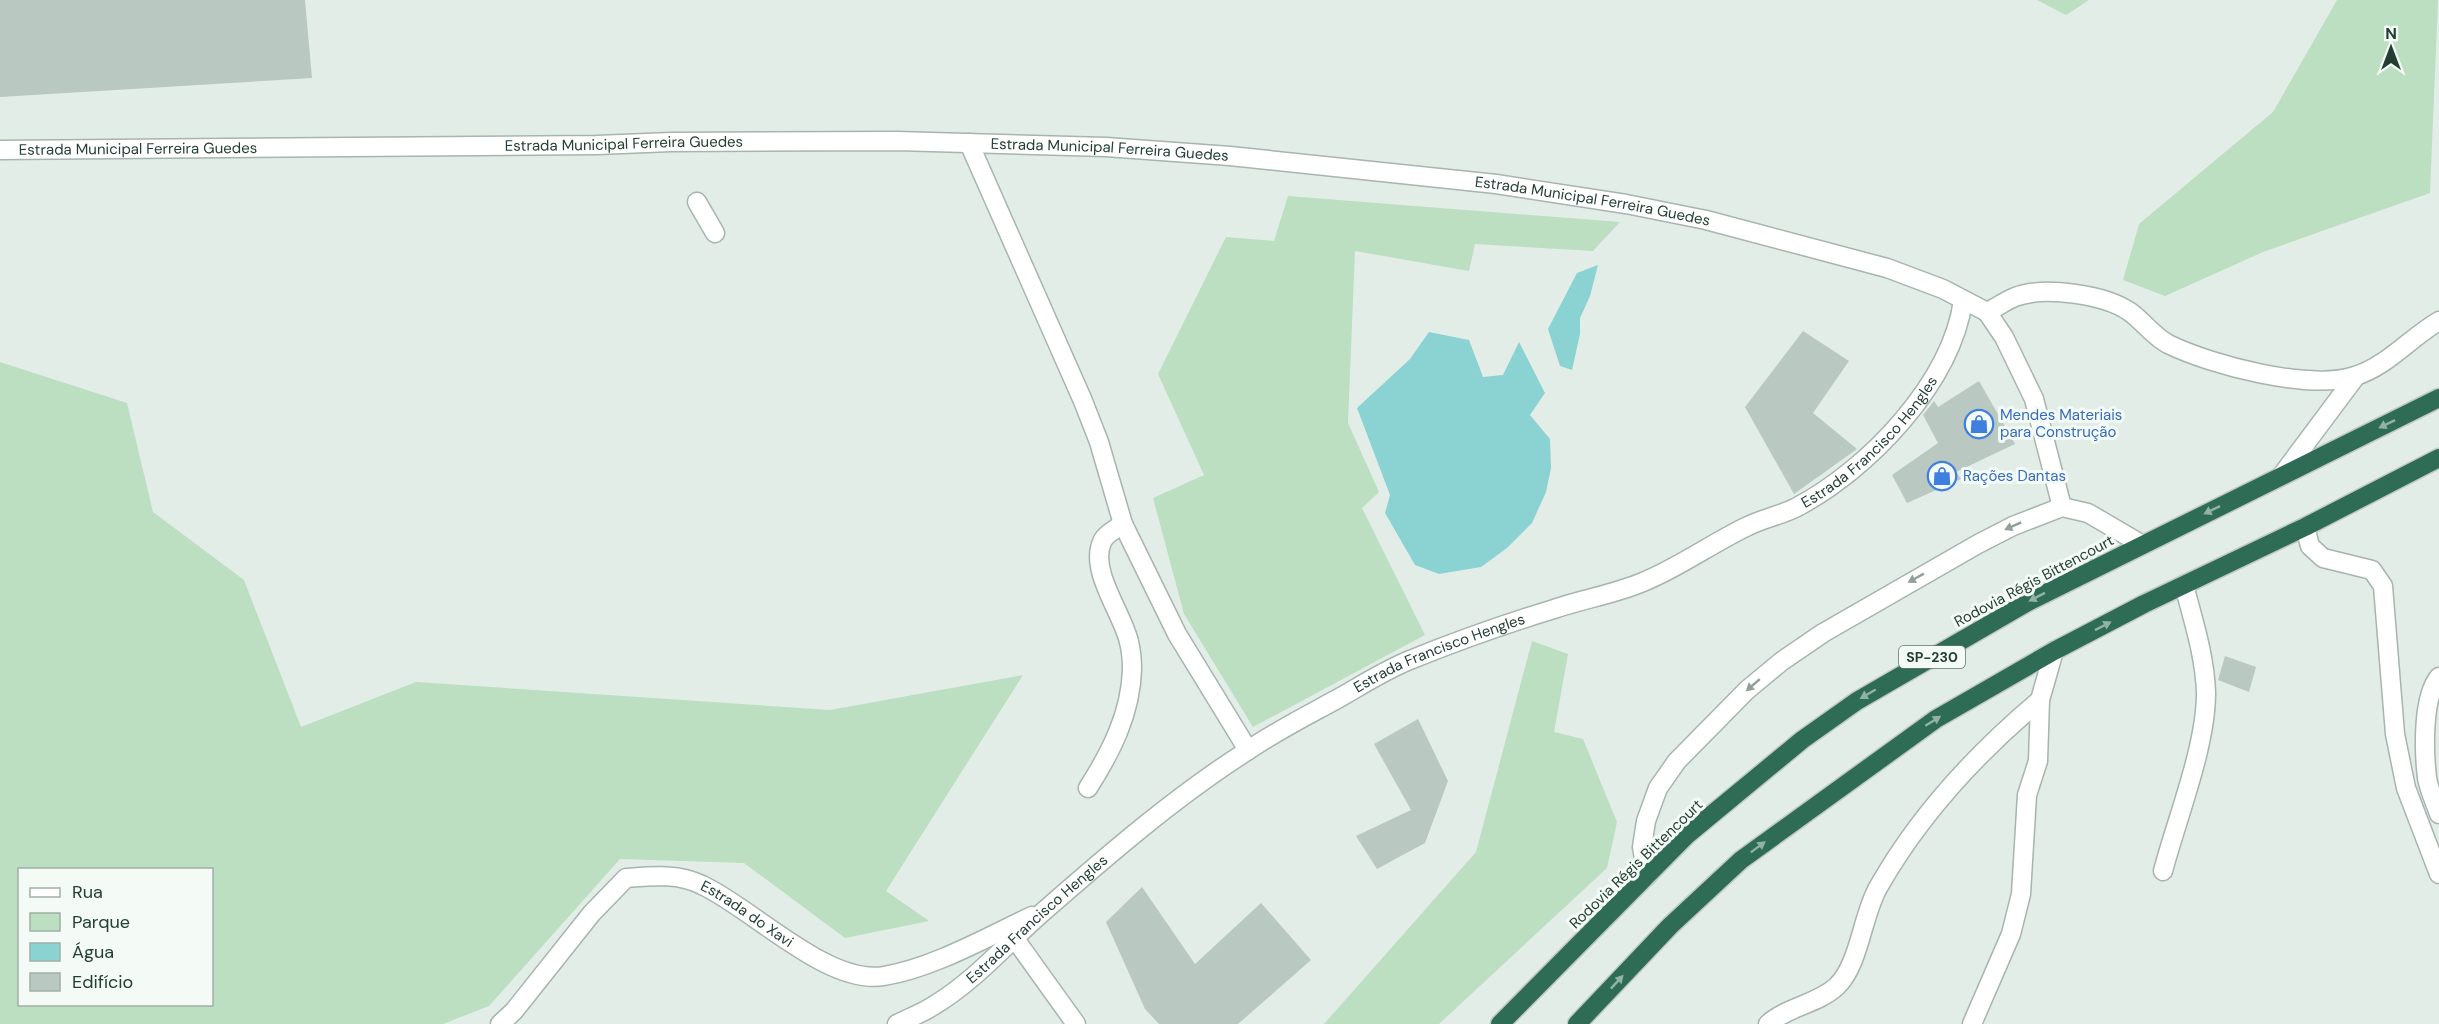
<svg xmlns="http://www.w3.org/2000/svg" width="2439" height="1024" viewBox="0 0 2439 1024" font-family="'DM Sans',sans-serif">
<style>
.green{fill:#bcdec1;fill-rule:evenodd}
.water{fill:#8bd2d3}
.building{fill:#b9c8c0}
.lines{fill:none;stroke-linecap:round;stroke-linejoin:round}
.minor-casing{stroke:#a6b5ad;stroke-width:21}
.highway-casing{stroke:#c1c9c6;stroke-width:21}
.minor{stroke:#fff;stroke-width:18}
.highway{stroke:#2e6c56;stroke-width:18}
.oneway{fill:#91b3a6}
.oneway2{fill:#919f99}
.labels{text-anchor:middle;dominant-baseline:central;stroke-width:6;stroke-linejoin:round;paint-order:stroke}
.shield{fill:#f4faf6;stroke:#62776e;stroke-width:1.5}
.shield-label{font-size:14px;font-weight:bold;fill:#233f33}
.street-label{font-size:15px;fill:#233f33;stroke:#f4faf6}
.shop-label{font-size:15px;fill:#366cbe;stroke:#f4faf6;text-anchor:start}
</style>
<rect width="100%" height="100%" fill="#e3ede7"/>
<g class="green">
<path d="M2037 0H2089L2066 15Z"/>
<path d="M2337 0H2438L2430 193 2263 252 2165 296 2123 280 2139 224 2273 112Z"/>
<path d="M1288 196 1620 222 1593 251 1475 244 1469 271 1355 251 1348 423 1379 492 1362 508 1425 635 1253 727 1184 614 1153 498 1204 475 1158 374 1226 237 1274 241Z"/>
<path d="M0 362 127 403 153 512 244 580 301 727 416 682 830 710 1023 675 886 891 929 921 845 938 744 863 620 859 489 1006 443 1024H0ZM20 870H212V1004H20Z"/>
<path d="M1532 641 1568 654 1554 732 1583 739 1617 822 1607 868 1439 1024H1324L1476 852Z"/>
</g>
<g class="water">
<path d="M1598 265 1590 296 1580 318V334L1572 370 1560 366 1548 329 1577 273Z"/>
<path d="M1429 332 1469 340 1483 377 1503 375 1519 342 1545 393 1530 415 1550 439 1551 468 1546 492 1532 523 1507 548 1481 567 1439 574 1415 565 1385 513 1390 495 1357 408 1410 359Z"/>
</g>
<g class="building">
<path d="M0 0H305L312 78 0 97Z"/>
<path d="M1803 331 1849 361 1813 413 1857 449 1794 494 1745 407Z"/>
<path d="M1979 381 2015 444 1956 472 1961 479 1907 503 1892 475 1938 443 1923 415 1934 401 1938 407Z"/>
<path d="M2225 656 2256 667 2249 692 2218 680Z"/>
<path d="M1418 719 1448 781 1425 843 1377 869 1356 836 1411 810 1374 744Z"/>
<path d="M1142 887 1195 964 1261 903 1311 960 1238 1024H1159L1145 1009 1106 922Z"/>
</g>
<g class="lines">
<g class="minor-casing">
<g id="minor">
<path d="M969 143 1083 401 1099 442 1123 524 1177 634 1248 750"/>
<path id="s1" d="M0 150 597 145 671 142 897 141 1106 147 1230 156 1496 184 1626 204 1706 220 1887 268 1943 289 1987 312 2004 337 2034 399 2062 507"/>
<path d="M697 202 715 233"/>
<path d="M1987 312C1996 308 2005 301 2015 297 2044 286 2104 294 2130 312 2144 322 2153 336 2168 344 2211 365 2309 391 2355 376 2386 367 2411 337 2439 321"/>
<path d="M2282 475 2356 376"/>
<path d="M2305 527 2310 546 2323 558 2372 570 2383 586 2395 734 2406 788 2439 874"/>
<path d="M2439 677C2422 697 2424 752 2427 778 2429 790 2435 802 2439 814"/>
<path d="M1088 788C1111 752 1131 713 1132 669 1132 660 1131 650 1129 642 1123 614 1089 571 1102 542 1105 534 1116 529 1123 524"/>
<path d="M2163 871C2177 818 2206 747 2206 693 2205 656 2193 620 2184 585"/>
<path d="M1647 876 1642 847 1646 821 1658 788 1677 761 1747 690 1782 661 1823 633 1978 544 2013 526 2062 507 2088 513 2141 544"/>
<path d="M1015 939 1076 1024"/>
<path id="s2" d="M500 1024 514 1011 592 913 626 878C652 876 678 873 702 885 752 908 828 986 884 976 933 968 987 937 1032 916"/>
<path id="s3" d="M897 1024C909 1018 922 1013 933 1006 975 981 1007 943 1044 911 1108 855 1175 797 1247 751 1276 731 1308 715 1339 698 1362 685 1385 670 1410 660 1457 641 1505 624 1554 609 1583 599 1615 594 1643 582 1680 567 1712 543 1748 526 1764 518 1782 515 1797 507 1869 469 1951 383 1963 301"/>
<path d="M1768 1024C1787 1007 1817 1004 1836 987 1860 965 1862 914 1879 886 1920 814 1977 753 2040 700"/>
<path d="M1972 1024 2011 934 2021 894 2027 795 2038 761 2040 700 2054 651"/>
</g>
</g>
<g class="highway-casing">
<g id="highway">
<path d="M1500 1024 1687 835 1802 740 1857 701 2028 602 2439 398"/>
<path d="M1577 1024 1670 926 1741 860 1936 719 2054 651 2144 604 2305 527 2439 458"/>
</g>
</g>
<use href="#minor" class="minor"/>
<use href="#highway" class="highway"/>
</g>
<defs><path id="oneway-solid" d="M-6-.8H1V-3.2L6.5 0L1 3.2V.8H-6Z" transform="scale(1.5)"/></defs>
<g class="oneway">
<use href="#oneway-solid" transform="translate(2387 424) rotate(154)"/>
<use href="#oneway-solid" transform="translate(2212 510) rotate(154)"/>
<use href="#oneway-solid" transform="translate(2037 597) rotate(153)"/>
<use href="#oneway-solid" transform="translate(2103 626) rotate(-27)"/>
<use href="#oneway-solid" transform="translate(1868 694) rotate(150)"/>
<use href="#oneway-solid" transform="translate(1933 721) rotate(-32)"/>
<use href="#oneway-solid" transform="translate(1758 847) rotate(-37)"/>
<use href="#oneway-solid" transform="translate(1617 982) rotate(-47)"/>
</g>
<g class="oneway2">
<use href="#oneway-solid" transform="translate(2013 526) rotate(156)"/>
<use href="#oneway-solid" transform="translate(1916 578) rotate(151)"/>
<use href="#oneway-solid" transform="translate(1753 685) rotate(139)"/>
</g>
<defs>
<g id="shop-ring" transform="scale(1.5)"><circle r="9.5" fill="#f4faf6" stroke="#3f7fe0" stroke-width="1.5"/><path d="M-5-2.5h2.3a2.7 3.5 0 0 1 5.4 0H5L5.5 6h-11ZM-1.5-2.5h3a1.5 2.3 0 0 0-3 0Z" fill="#3f7fe0"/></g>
</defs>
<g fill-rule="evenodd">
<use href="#shop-ring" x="1979" y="424"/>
<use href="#shop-ring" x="1942" y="476"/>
</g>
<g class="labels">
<rect class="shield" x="1899" y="646" width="66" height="22" rx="4.5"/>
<g class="shield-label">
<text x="1932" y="657">SP-230</text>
</g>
<g class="street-label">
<text stroke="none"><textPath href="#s1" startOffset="624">Estrada Municipal Ferreira Guedes</textPath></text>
<text stroke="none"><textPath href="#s1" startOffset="138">Estrada Municipal Ferreira Guedes</textPath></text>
<text stroke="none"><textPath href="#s1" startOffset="1110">Estrada Municipal Ferreira Guedes</textPath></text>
<text stroke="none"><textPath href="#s1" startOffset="1596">Estrada Municipal Ferreira Guedes</textPath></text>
<text stroke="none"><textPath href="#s3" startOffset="1148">Estrada Francisco Hengles</textPath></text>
<text transform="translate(2034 581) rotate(-28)">Rodovia Régis Bittencourt</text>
<text stroke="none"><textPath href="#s3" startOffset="662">Estrada Francisco Hengles</textPath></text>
<text transform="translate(1636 864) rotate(-44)">Rodovia Régis Bittencourt</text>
<text stroke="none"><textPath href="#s2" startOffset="324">Estrada do Xavi</textPath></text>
<text stroke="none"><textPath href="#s3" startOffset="176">Estrada Francisco Hengles</textPath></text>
</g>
<g class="shop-label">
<text x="2000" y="415">Mendes Materiais<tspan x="2000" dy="17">para Construção</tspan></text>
<text x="1963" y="476">Rações Dantas</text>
</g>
</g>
<rect x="18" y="868" width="195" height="138" fill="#f4faf6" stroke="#a0afa8" stroke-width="1.5"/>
<rect x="30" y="888" width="30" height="9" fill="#ffffff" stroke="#a0afa8" stroke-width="1.5"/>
<text x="72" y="898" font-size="18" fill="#233f33">Rua</text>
<rect x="30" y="913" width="30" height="18" fill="#bcdec1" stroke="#a0afa8" stroke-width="1.5"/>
<text x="72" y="928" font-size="18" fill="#233f33">Parque</text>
<rect x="30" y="943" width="30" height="18" fill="#8bd2d3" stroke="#a0afa8" stroke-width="1.5"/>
<text x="72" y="958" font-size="18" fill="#233f33">Água</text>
<rect x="30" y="973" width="30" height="18" fill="#b9c8c0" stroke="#a0afa8" stroke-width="1.5"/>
<text x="72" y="988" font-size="18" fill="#233f33">Edifício</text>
<g transform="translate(2391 48)" stroke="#f4faf6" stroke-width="4.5" paint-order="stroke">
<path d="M0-4.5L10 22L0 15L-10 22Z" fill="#233f33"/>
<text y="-9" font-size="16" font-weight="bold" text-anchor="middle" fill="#233f33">N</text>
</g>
</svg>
